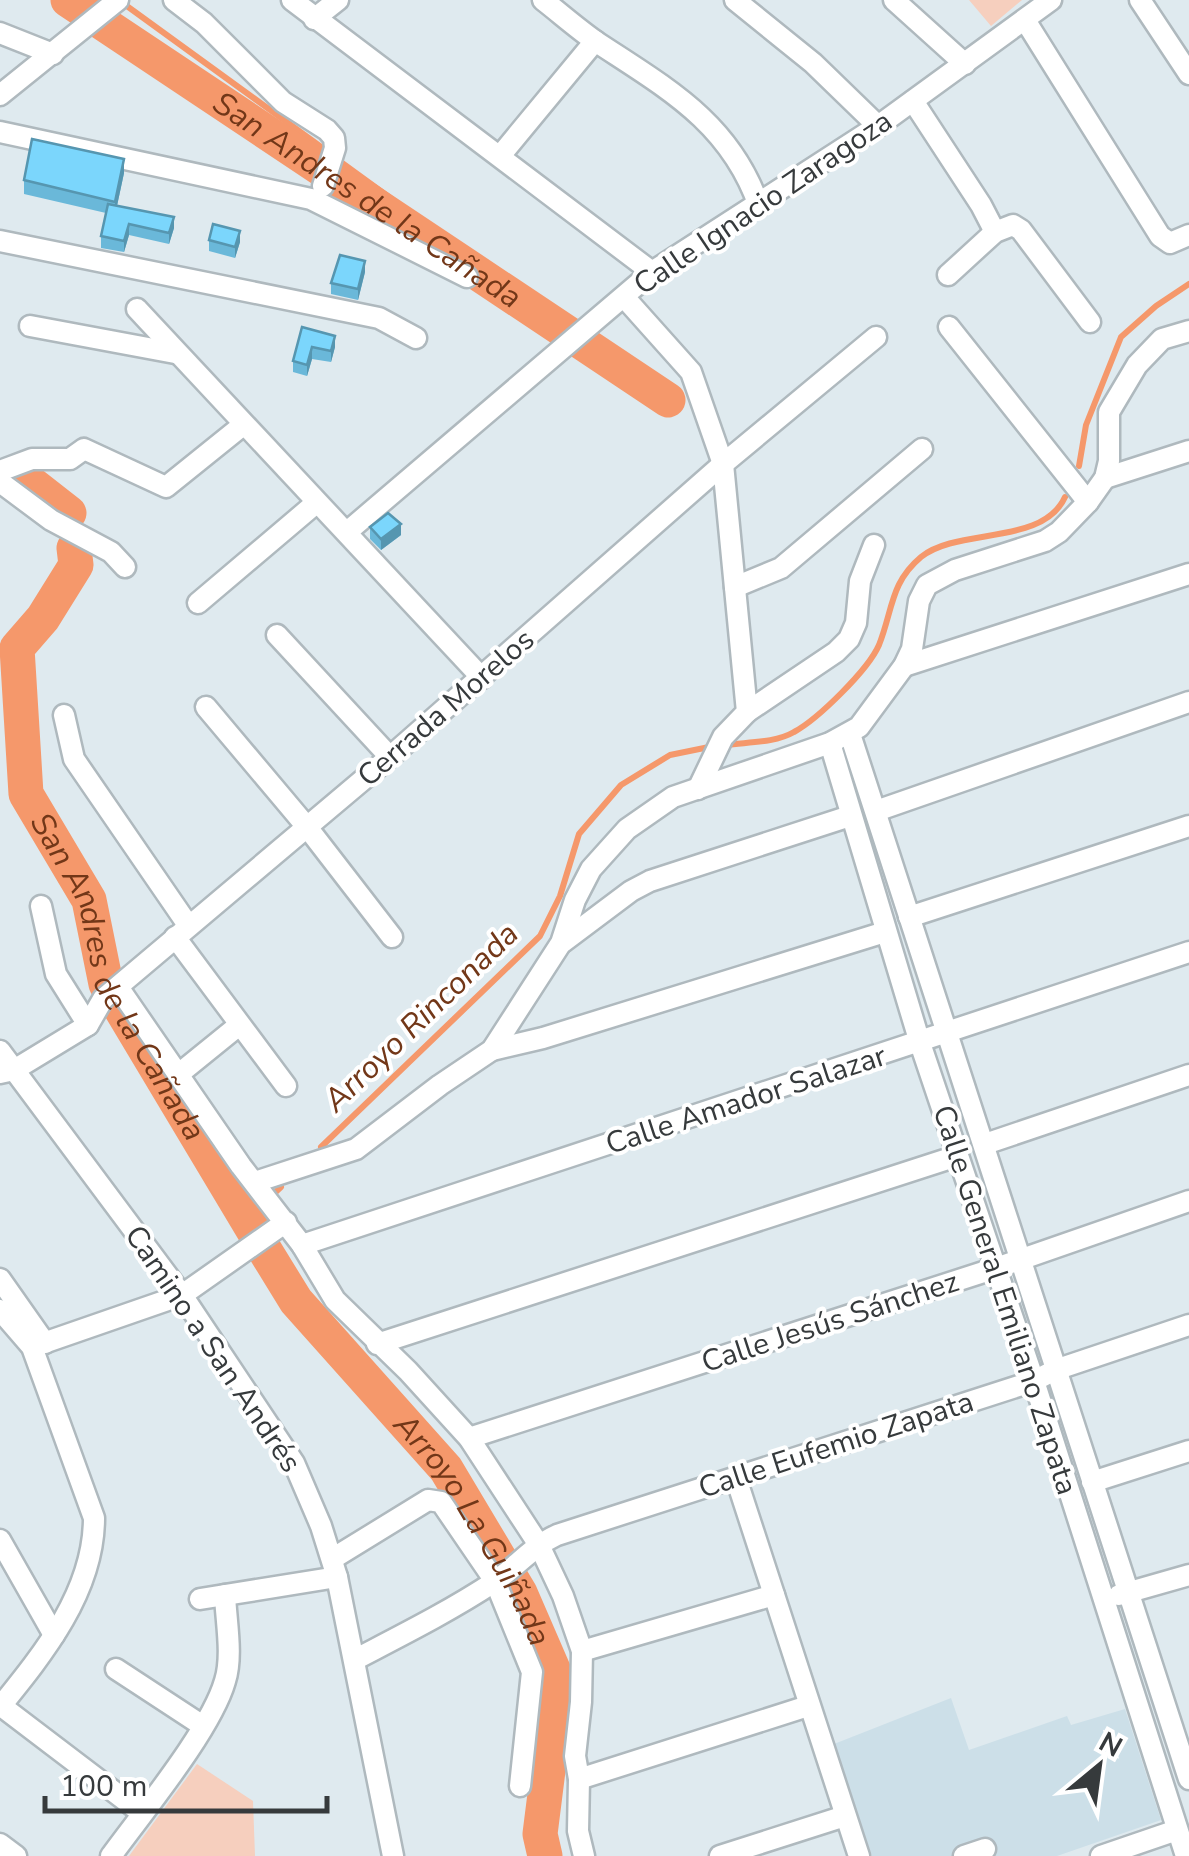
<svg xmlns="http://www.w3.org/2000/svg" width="1189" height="1856" viewBox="0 0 1189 1856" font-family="'Nunito Sans',sans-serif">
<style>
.built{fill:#ccdfe8}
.green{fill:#f6cfbe}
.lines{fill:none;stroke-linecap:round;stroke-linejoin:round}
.stream{stroke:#f5986b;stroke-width:6}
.river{stroke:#f5986b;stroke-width:35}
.minor-casing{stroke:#afb9be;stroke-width:25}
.minor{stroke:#fff;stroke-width:20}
.wall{fill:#6ab8d9}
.shaded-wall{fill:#5696b0}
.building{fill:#7bd6fc;stroke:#5696b0;stroke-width:2.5}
.labels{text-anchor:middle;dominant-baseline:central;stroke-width:8;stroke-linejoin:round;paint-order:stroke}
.street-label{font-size:30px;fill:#363a3c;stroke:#fff}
.water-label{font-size:32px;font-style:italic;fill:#723718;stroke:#fff}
</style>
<rect width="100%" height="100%" fill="#dfeaef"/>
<path class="built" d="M951 1698 969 1750 1067 1716 1071 1725 1125 1709 1161 1820 1057 1856H872L834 1744Z"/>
<g class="green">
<path d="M969 0H1022L991 26Z"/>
<path d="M197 1764 253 1801 255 1856H129Z"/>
</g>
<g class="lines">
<g class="stream">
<path d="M120 1 328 152"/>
<path d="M338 160 668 400"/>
<path d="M1079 466 1086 425 1121 337 1156 306 1189 284"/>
<path d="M726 745C748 742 775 743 794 732 818 719 868 670 879 645 893 610 890 583 921 557 958 527 1043 546 1065 497"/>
<path d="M321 1147 540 936 560 896 579 834 621 785 670 755 714 746"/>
<path d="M246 1220 281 1187"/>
</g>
<g class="river">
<path id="s1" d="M68 0 668 400"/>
<path d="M23 477 69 513"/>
<path id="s2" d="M74 548 76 565 43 618 17 648 26 794 89 900 106 984 255 1233"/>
<path id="s3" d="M264 1249 296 1301 446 1469 520 1593 559 1683 540 1834 545 1856"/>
</g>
<g class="minor-casing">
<g id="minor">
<path d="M174 0 204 23 283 102 327 130 334 138 335 148 323 186"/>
<path d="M292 0 652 272"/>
<path d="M543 0C561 14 579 30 598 43 668 89 730 123 759 206"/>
<path d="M735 0 813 63 878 126"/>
<path d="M894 0 965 64"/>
<path d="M1140 0 1189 74"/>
<path d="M314 19 338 0"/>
<path d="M1025 20 1160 236 1170 243 1189 235"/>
<path d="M0 33 53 54"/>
<path d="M0 95 118 0"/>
<path d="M913 101 981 205 995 232"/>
<path d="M0 132 311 199 467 277"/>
<path d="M500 156 595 41"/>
<path d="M0 241 379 318 416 338"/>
<path d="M948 275 995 232 1013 225 1021 230 1090 322"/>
<path d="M624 297 691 372 723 464 747 712 723 737 698 789"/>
<path d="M137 309 482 678"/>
<path d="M30 326 175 353"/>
<path d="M949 327 1088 502"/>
<path d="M0 471 32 459H70L84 449 166 487 243 425"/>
<path d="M1105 478 1189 451"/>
<path d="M0 482 51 520 111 552 125 567"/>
<path d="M347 532 652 272 878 126 1051 0"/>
<path d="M735 587 781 568 922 449"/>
<path d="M198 603 316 503"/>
<path d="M277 635 390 757"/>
<path d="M904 666 1189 574"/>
<path d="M206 707 307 827 392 937"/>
<path d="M747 712 836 652 849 639 856 623 860 581 874 545"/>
<path d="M64 715 74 759 188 925"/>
<path d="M850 734 1189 1779"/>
<path d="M830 743 920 1043 1034 1381 1186 1856"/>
<path d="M876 811 1189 702"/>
<path d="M41 906 56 974 88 1025"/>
<path d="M909 917 1189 826"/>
<path d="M175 937 286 1086"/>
<path d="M563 942 631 891 650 881 850 816"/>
<path d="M118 987 241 1166 302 1245 335 1300 408 1371 469 1438 539 1545 563 1596 582 1651 581 1702 575 1756 579 1779 578 1831 584 1856"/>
<path d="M492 1050 543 1038 885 932"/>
<path d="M0 1051 182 1295 294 1463 321 1526 337 1577 393 1856"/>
<path d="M0 1073 14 1070 88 1025 103 999 390 757 723 464 876 337"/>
<path d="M180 1073 238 1026"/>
<path d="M985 1144 1189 1075"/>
<path d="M255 1182 356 1149 440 1085 492 1050 561 943 575 900 591 869 627 829 673 797 830 743 859 727 904 666 912 649 919 601 927 585 955 570 1045 541 1059 532 1088 502 1105 478 1109 461V412L1137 365 1162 339 1189 331"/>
<path d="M302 1245 1189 952"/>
<path d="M0 1279 45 1343"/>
<path d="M0 1310 32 1347 94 1518C94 1591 44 1653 0 1707"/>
<path d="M377 1344 957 1156"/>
<path d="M32 1347 182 1295 286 1222"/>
<path d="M469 1438 996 1268 1189 1201"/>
<path d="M736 1478 859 1856"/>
<path d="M1092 1482 1189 1451"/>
<path d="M0 1540 54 1635"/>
<path d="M332 1559 428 1500 441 1502 495 1581 532 1672 520 1786"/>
<path d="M1119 1595 1189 1575"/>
<path d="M200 1599 337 1577"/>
<path d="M582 1651 774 1595"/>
<path d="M356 1659C402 1635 450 1611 494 1582 516 1567 533 1546 557 1535L1034 1381 1055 1370 1189 1325"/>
<path d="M116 1669 203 1726"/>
<path d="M0 1705 142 1813"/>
<path d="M579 1779 808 1706"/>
<path d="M0 1844 16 1856"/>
<path d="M111 1856C143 1812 211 1730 225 1681 233 1656 226 1621 225 1595"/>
<path d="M720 1856 845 1816"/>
<path d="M964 1856 985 1849"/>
<path d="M1101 1856 1177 1830"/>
</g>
</g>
<use href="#minor" class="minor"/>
</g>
<g class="wall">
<path d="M124 173 117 206 174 228 169 244 129 235 124 252 101 248V236L106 213 24 194V180Z"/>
<path d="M209 240 240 242 235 258 209 251Z"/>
<path d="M365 272 358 300 331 294V283Z"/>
<path d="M302 327 335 347 331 362 312 359 307 376 293 372V361Z"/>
<path d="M370 527 401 535 381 550 370 539Z"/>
</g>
<g class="shaded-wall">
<path d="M124 159V173L115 215V202Z"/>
<path d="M174 217V228L169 244V233Z"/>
<path d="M129 224V235L124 252V241Z"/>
<path d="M240 231V242L235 258V247Z"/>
<path d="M365 261V272L358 300V289Z"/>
<path d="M335 336V347L331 362V351Z"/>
<path d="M312 347V359L307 376V365Z"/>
<path d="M401 524V535L381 550V539Z"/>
</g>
<g class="building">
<path d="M32 139 124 159 115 202 24 180Z"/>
<path d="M108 204 174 217 169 233 129 224 124 241 101 236Z"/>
<path d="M213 224 240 231 235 247 209 240Z"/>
<path d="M340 255 365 261 358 289 331 283Z"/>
<path d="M302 327 335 336 331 351 312 347 307 365 293 361Z"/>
<path d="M388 513 401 524 381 539 370 527Z"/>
</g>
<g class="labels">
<g class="street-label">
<text transform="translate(763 203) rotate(-34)">Calle Ignacio Zaragoza</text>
<text transform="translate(446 708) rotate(-41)">Cerrada Morelos</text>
<text transform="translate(746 1100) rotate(-18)">Calle Amador Salazar</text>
<text transform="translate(1005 1300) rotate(72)">Calle General Emiliano Zapata</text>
<text transform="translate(830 1322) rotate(-18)">Calle Jesús Sánchez</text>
<text transform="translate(213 1349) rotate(56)">Camino a San Andrés</text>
<text transform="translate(836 1445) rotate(-18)">Calle Eufemio Zapata</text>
</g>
<g class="water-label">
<text stroke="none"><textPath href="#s1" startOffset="360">San Andres de la Cañada</textPath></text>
<text stroke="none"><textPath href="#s2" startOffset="472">San Andres de la Cañada</textPath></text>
<text transform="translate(421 1017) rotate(-44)">Arroyo Rinconada</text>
<text stroke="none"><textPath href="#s3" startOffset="352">Arroyo La Guiñada</textPath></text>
</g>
</g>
<g transform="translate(1099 1766) rotate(29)" stroke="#ffffff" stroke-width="8" paint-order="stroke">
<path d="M0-8L18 38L0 25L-18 38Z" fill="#363a3c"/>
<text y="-15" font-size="28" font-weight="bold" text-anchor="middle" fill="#363a3c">N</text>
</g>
<path d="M45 1796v15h282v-15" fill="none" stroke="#363a3c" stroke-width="5"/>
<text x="60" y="1796" font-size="30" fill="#363a3c" stroke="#ffffff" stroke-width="8" paint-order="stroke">100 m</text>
</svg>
